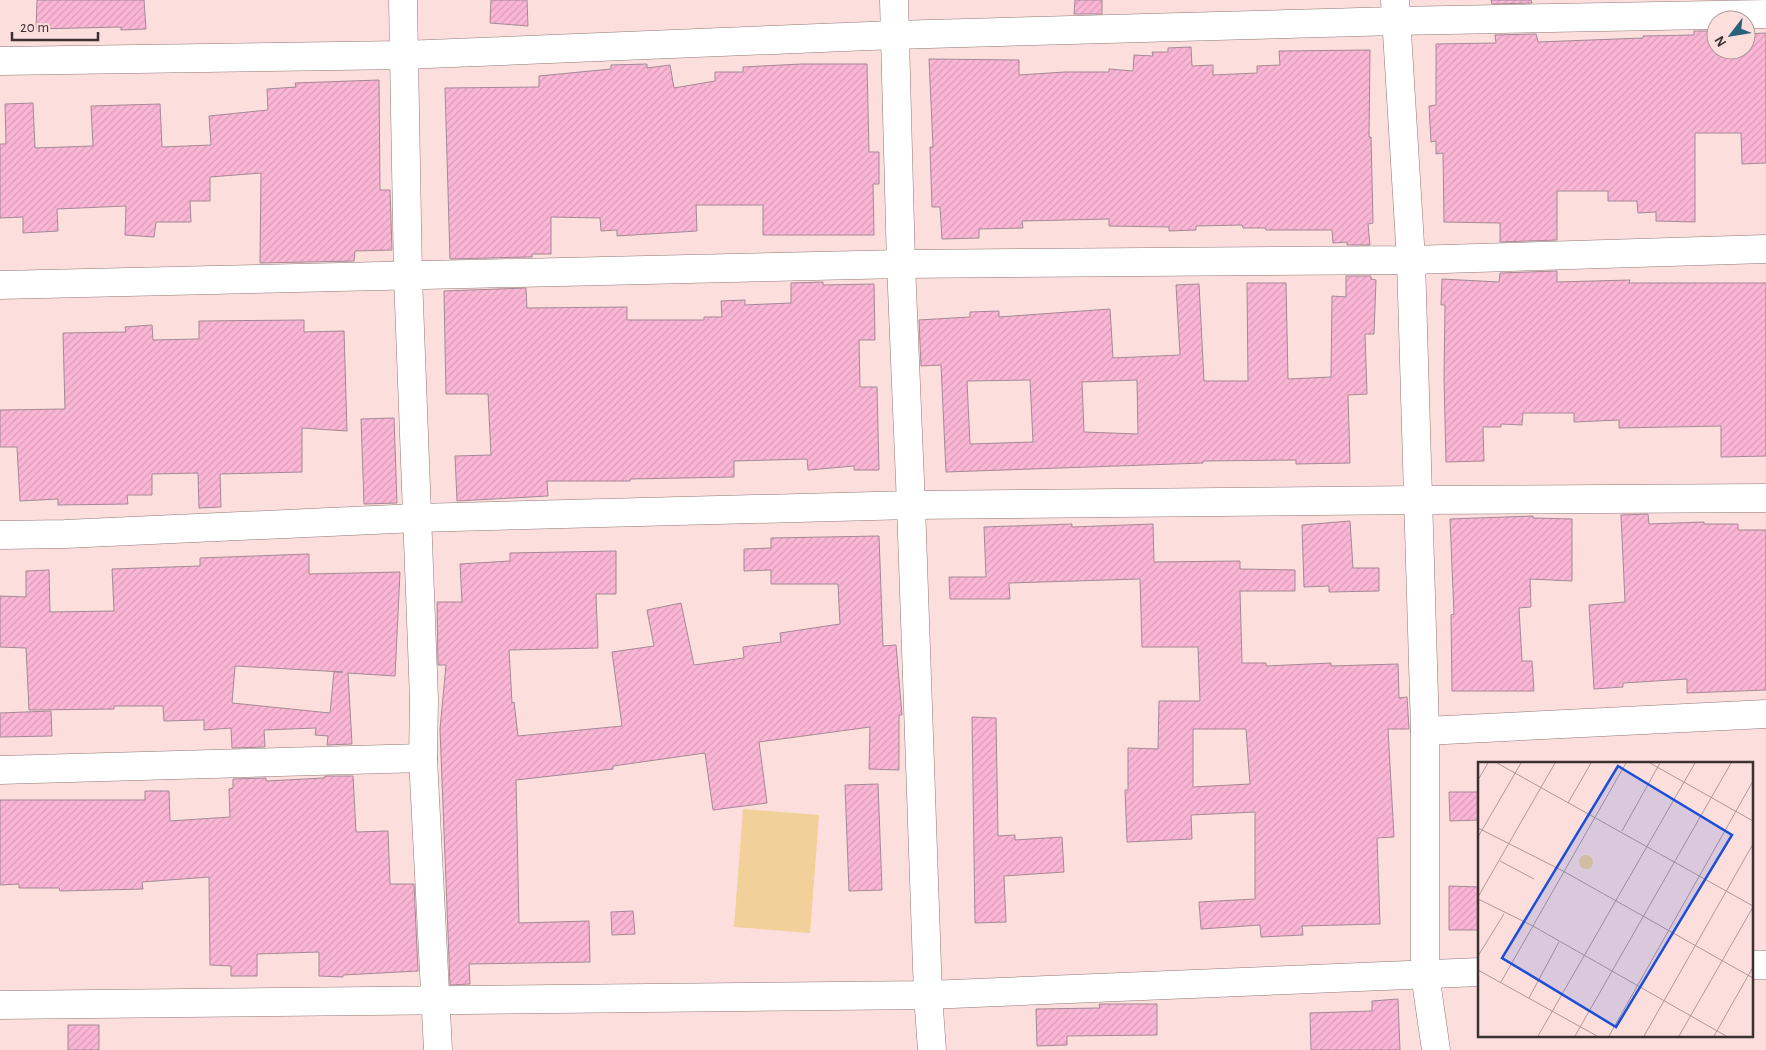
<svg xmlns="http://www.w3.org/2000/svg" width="1766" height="1050" viewBox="0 0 1766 1050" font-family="'Alegreya Sans',sans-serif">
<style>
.green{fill:#f1d099}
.building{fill:url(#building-hatch);stroke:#a38a95;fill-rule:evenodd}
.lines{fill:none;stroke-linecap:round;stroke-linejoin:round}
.minor-casing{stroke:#917776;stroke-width:29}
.minor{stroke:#fff;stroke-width:28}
.inset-road{fill:none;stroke:#af9998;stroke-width:1}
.view{fill:#1d4ed8;fill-opacity:0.15;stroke:#1d4ed8;stroke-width:2.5}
.inset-edge{fill:none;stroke:#3c3131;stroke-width:2.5}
</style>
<defs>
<pattern id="building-hatch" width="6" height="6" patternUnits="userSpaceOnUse" patternTransform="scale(1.25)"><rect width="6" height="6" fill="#fbb6d5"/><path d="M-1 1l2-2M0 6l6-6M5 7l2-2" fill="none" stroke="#d89db7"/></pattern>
</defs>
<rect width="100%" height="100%" fill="#fcdedd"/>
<path class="green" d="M743 809 819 815 810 933 734 927Z"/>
<g class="building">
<path d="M37 0H144L146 29 121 30V27L36 29Z"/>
<path d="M491 0H527L528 26 490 23Z"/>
<path d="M1075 0H1102V14H1074Z"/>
<path d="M1491 0H1531L1532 3 1492 4Z"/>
<path d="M1694 31H1716V50H1746V34L1766 33V163L1742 164 1741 133H1695V222L1656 221V212L1638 213 1637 201H1608V191H1557V240L1500 242V223L1444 222 1443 153 1436 154V141L1431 142 1429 106 1436 105V44L1496 43 1495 35 1536 34 1538 42 1643 38V36L1694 35Z"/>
<path d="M1191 47 1192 66 1213 65V75L1257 73V66L1280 65 1279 51 1370 50 1369 137H1371L1373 223 1368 224 1370 245H1347V242L1333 243 1332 230H1266L1265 228H1243L1242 225 1196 226V230L1169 231V227L1109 226V219L1022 221 1023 228 979 229V238L942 239 940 207H932L930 147H933L929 59 1019 60V75L1065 72H1109V69L1133 71 1134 55 1153 56 1152 52H1168V48Z"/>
<path d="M647 64V68L670 65 674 88 715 81V72H743V67L801 64H867L869 152H879V184H873L874 235H763V205H696L697 231 617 236V230L601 231 600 218 551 217V254H532V257H526L450 259 445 88 539 87V76L611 69V65Z"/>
<path d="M379 80 380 190H390L392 250 355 251 354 261 260 263 261 173 210 177V201H190L191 222H156L154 237 125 235 126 206 57 209 58 231 23 233V217L0 218V144H6L5 104 33 103 35 148 93 146 91 106 160 104 162 147 211 145 209 116 268 110 267 89 296 87 295 83Z"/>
<path d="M1557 271V282L1630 280 1629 283H1766V456L1721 457V426L1619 428V420L1574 422V413H1523L1522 425 1501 424V427H1483L1484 461 1446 462 1444 378 1445 305H1441L1442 279 1499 282 1500 273Z"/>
<path d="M1346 276H1371V279L1376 280 1374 334H1365L1367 394 1348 395 1350 463 1296 464V460L1203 461V463L946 472 941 365 921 366 919 320 970 317V312L999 311V317L1110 309 1113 358 1180 355 1176 285 1199 284 1204 381H1248L1247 283H1286L1288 379 1331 377 1332 296 1346 297ZM1030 380 1033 442 970 444 967 381ZM1137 380 1138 434 1084 432 1082 382Z"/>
<path d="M823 282V285L874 284 875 340H859L860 387H877L879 470H854V466L808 470 807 459 734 461V477L630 479V481H547L548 496 457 501 455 456 491 455 488 394H446L444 291 526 288 527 308 627 307V320H704V317H722L721 301 745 300V305L791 303V283Z"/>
<path d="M304 320V332L344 331 347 431 302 428V472L220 474 221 507 199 508 198 473 152 474V495H127L128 504 58 505V499L20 501 17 447H0V410L65 409 63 333 126 332 125 327 152 325 153 340 199 339V321Z"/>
<path d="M394 418 397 503 364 504 361 419Z"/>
<path d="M1648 514 1649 524 1704 522V524H1738V530H1766V690L1687 693V679L1623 683V687L1594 689 1589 605 1625 602 1621 515Z"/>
<path d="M1533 516V518L1572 519V581L1530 579 1531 607 1519 608 1522 661H1532L1534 691H1452L1451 615 1454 614 1450 519Z"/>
<path d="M1350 521 1353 568H1379V591L1329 592V586L1304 587 1302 525Z"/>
<path d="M1072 524V527L1153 524 1154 562 1240 561V569L1295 570V591H1240L1242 663H1266V666L1331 663V666L1398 664 1399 698 1407 697 1409 729H1388L1394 837 1377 838 1380 924 1302 926 1303 935 1261 937 1260 925 1201 929 1199 902 1255 899V812L1191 815 1192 839 1127 842 1125 790H1128V748L1158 749 1159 701H1200L1198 647H1142L1140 579 1009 583 1010 599H950L949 577H986L984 527ZM1193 729H1246L1250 784 1193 787Z"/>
<path d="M879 536 883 646 896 645 902 715H899V770L869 769 870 727 759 742 767 803 713 810 705 753 613 766V769L516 780 519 923 589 921 590 962 469 964 470 984 450 985 440 729 446 665H438L437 602H462L460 564 510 561V553L616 551V594H596L598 648 509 650 512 703 514 702 518 736 622 726 612 652 654 646 647 610 681 603 694 665 744 658 743 647 781 642 780 633 840 624 838 584H771V570L744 571V549L771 548V538Z"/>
<path d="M309 554V574L400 572 395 676 348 673 352 744 327 745 328 736 315 735 316 728 264 730 265 747 232 748 231 728 204 730V720L164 721 163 706H114V709L29 710 26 648 0 647V596L26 597V571L49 570 50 612 114 611 112 569 200 566V558ZM235 666 343 672H334L330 713 232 703Z"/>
<path d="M51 711 52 736 0 737V713Z"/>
<path d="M972 717 996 718 998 836 1015 835V840L1062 837 1064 872 1004 876 1006 922 975 923Z"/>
<path d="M325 776H353L356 832 388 831 390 884H414L418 971 343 975V977L319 976V952L257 954V976H231V966L210 965 209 877 142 882 143 889 60 891 59 888H19V884L0 885V800H145V791H169L170 821 230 817 229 789 233 788V779L266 778V781L324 778Z"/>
<path d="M878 784 882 890 849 891 845 785Z"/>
<path d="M1449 792H1480V820L1450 821Z"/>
<path d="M1449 886 1480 887V930H1449Z"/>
<path d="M633 911 635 934 612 935 611 912Z"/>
<path d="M1398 999 1400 1050H1311L1310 1013 1372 1011V1001Z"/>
<path d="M1099 1004H1157V1035L1067 1036V1045L1037 1046 1036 1009 1100 1008Z"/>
<rect x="68" y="1025" width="31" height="25"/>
</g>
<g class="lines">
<g class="minor-casing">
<g id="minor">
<path d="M403 0 408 276 424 699 423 758 438 1050"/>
<path d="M894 0 901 264 911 505 928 995 932 1050"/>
<path d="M1395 0 1411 260 1425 731V974L1436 1050"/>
<path d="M0 61 403 55 894 35 1396 21 1766 14"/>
<path d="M0 285 901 264 1411 260 1766 249"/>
<path d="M0 535 65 534 417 518 911 505 1418 500 1766 498"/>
<path d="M1425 731 1766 714"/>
<path d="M0 770 423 758"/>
<path d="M1752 965H1766"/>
<path d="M0 1005 928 995 1480 972"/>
</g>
</g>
<use href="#minor" class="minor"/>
</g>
<g transform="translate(1478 762)">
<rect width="275" height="275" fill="#fcdedd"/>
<path d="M101 100a7 7 0 1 1 14 0a7 7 0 1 1-14 0Z" fill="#f1d099"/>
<path class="inset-road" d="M19 1 275 144M172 1 275 59M0 18 10 1M90 41 113 1M0 66 85 109 275 216M144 69 182 1M0 75 43 1M22 99 56 117M0 135 77 1M0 137 55 164 248 274M0 194 26 152M0 208 119 274M23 220 148 1M51 236 81 180M60 274 217 1M97 274 253 1M131 274 275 19M166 274 275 82M201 274 275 145M236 274 275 205"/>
<path class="view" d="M140 4 254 73 138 265 24 196Z"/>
<rect width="275" height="275" class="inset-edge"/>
</g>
<g transform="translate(1731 35) rotate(239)"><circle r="24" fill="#fcdedd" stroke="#af9998"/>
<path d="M0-4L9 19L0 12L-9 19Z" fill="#29627c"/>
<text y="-8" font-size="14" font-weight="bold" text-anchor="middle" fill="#3c3131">N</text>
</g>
<path d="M12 32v8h86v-8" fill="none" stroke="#3c3131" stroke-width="2.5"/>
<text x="20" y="32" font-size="15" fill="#3c3131" stroke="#fcdedd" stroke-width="4" paint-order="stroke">20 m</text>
</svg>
